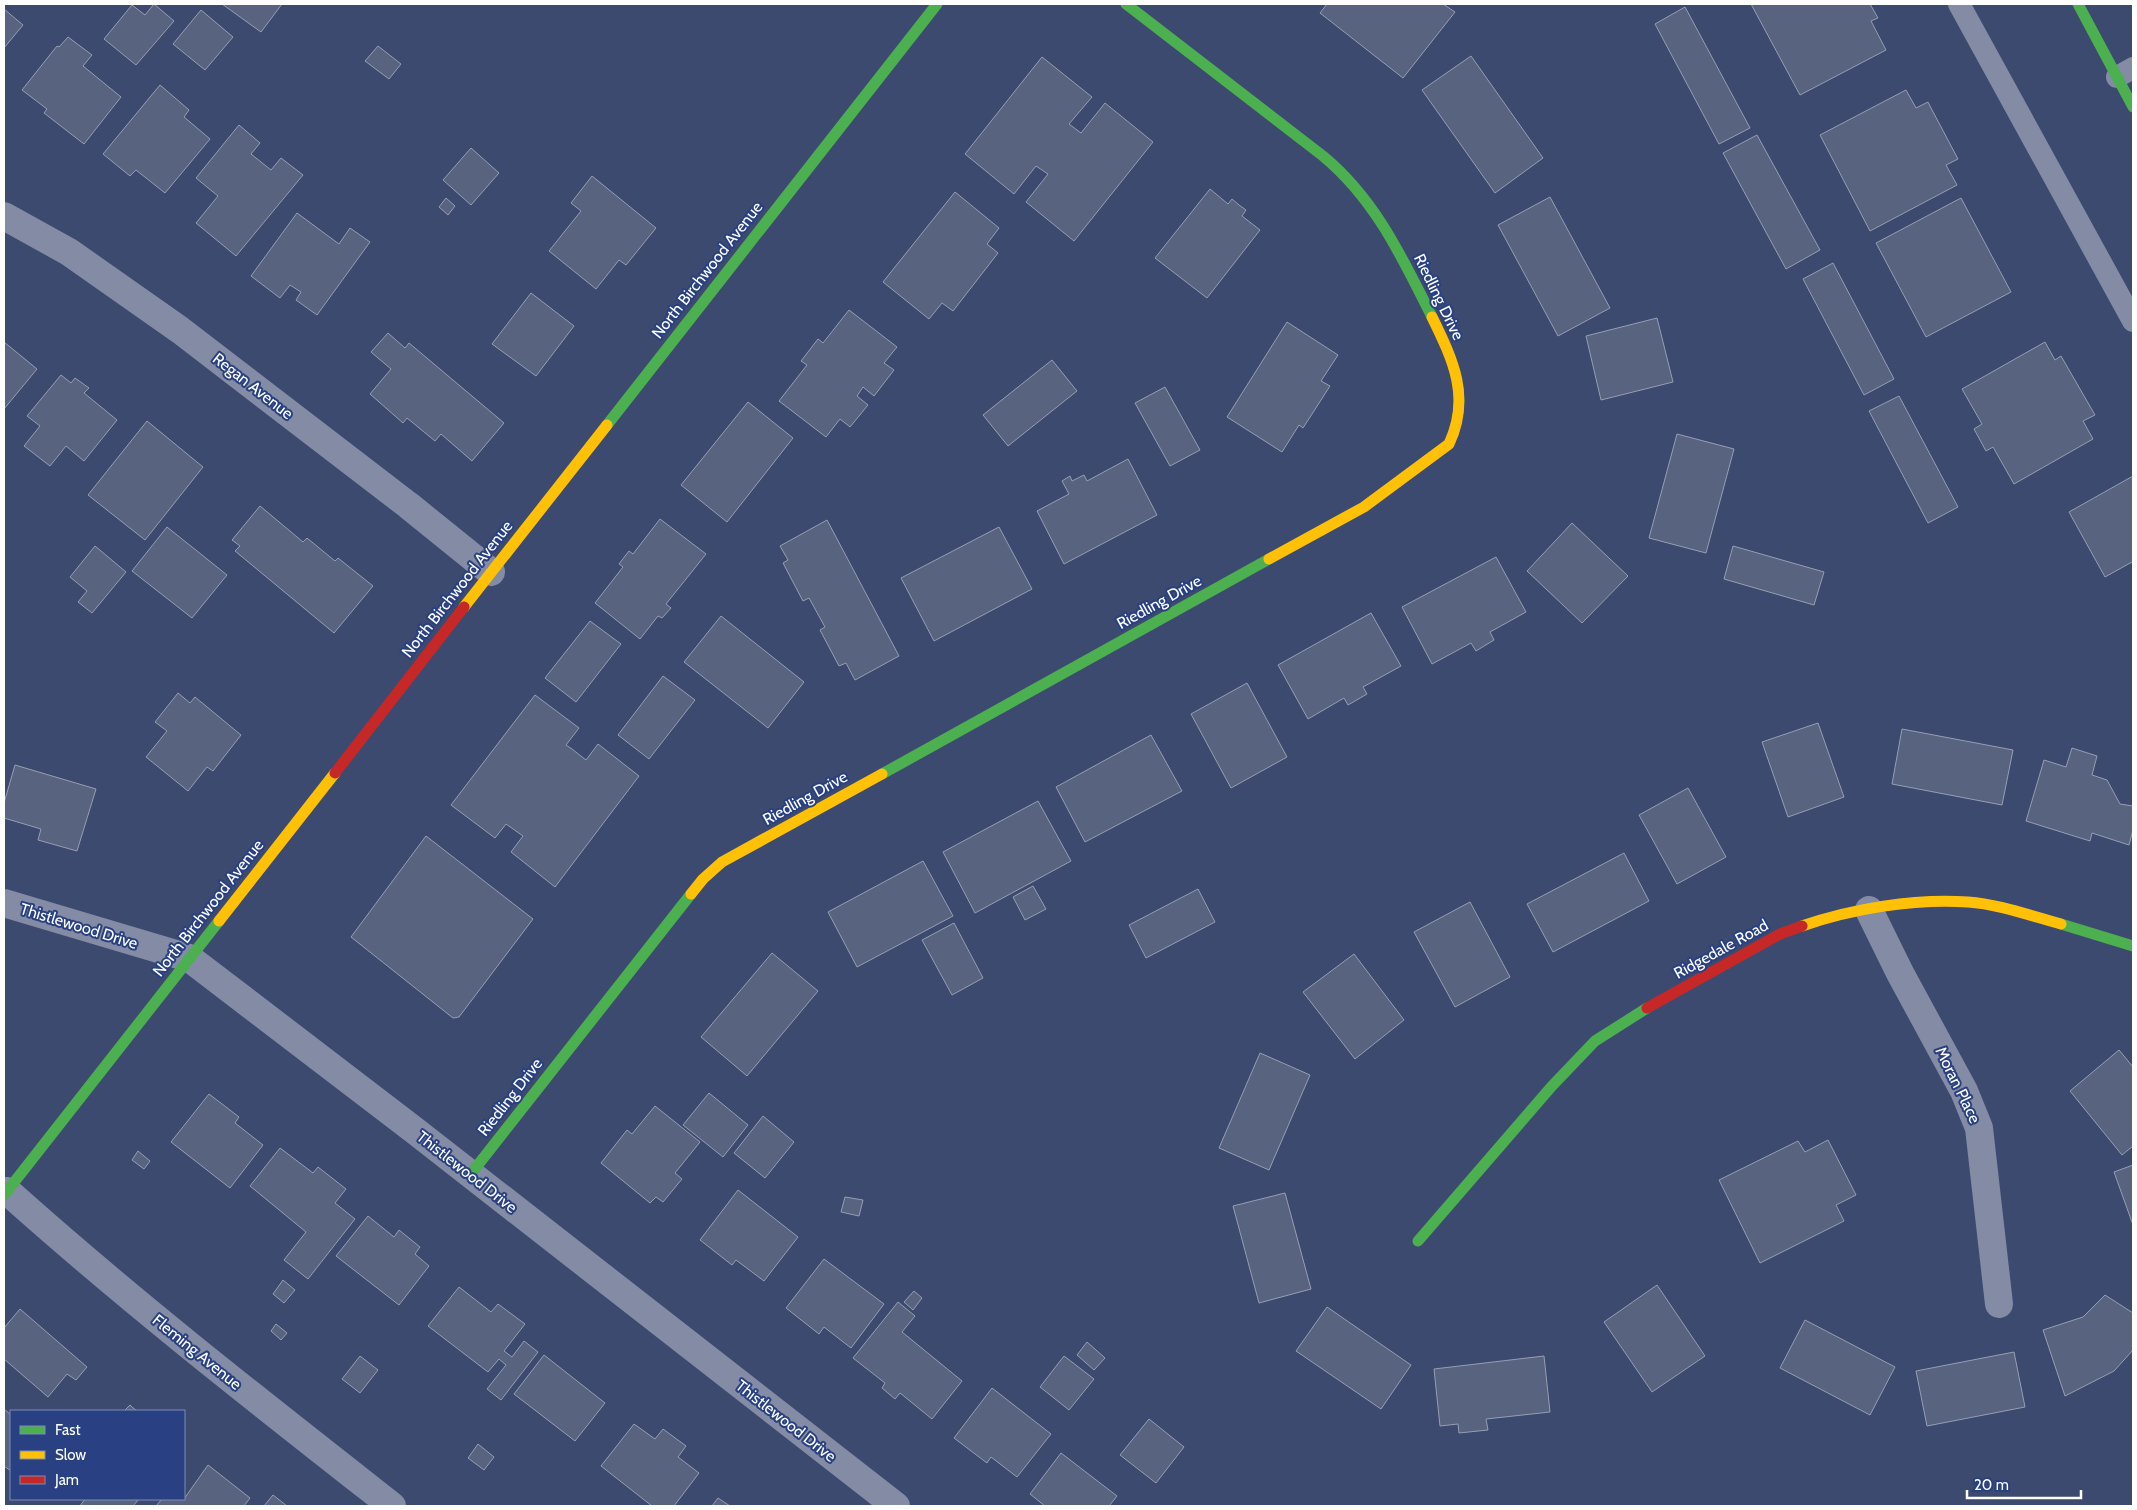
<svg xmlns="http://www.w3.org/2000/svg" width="2137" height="1510" viewBox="0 0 2137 1510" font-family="Cabin,sans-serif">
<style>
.building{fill:#586380;stroke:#979eb3}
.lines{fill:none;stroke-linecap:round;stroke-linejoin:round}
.lane{stroke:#848ba5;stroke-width:22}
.street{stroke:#848ba5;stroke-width:28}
.fast{stroke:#4caf50;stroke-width:11}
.slow{stroke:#ffc107;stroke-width:11}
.jam{stroke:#c62828;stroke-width:11}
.labels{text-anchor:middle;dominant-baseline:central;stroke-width:4;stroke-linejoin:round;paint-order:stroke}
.street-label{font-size:16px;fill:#fff;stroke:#294083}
</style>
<rect width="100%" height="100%" fill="#3d4a6f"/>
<g class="building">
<path d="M154 4 174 21 136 65 104 39 132 5 145 15Z"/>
<path d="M222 4H282L261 32Z"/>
<path d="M1327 4H1443L1455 12 1403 78 1320 13Z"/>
<path d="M1751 4H1870L1878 18 1871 21 1886 50 1800 95Z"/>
<path d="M1685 7 1750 128 1719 144 1655 24Z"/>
<path d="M4 9 23 25 4 48Z"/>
<path d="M201 10 233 37 205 70 173 44Z"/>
<path d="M68 37 92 55 83 66 121 97 84 144 44 113 47 109 22 90 57 46 59 47Z"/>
<path d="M378 46 401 64 389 79 365 61Z"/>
<path d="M1471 56 1543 158 1495 193 1422 90Z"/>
<path d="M1042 57 1092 97 1069 124 1081 133 1105 103 1153 142 1074 241 1026 202 1048 174 1036 166 1014 194 965 154Z"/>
<path d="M160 85 189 110 184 117 210 139 165 193 136 170 130 176 103 154Z"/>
<path d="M1906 90 1916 108 1928 102 1931 108 1958 159 1946 165 1957 185 1870 231 1820 135Z"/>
<path d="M239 125 260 143 251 154 271 170 281 158 303 175 236 256 196 223 218 196 196 178Z"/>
<path d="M1757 135 1820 250 1786 269 1723 153Z"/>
<path d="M471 148 499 173 471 205 443 180Z"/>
<path d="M592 176 656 228 626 265 619 260 596 289 549 251 581 211 571 203Z"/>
<path d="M1210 189 1228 204 1232 199 1239 205 1246 210 1242 216 1260 230 1207 298 1155 258Z"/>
<path d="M955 192 999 228 987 244 998 253 953 311 942 303 929 319 883 282Z"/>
<path d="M1550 197 1610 308 1558 336 1498 225Z"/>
<path d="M446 198 455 206 448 215 439 207Z"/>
<path d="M1961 198 2011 292 1926 337 1876 243Z"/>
<path d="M297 213 339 244 350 228 370 242 317 315 296 300 301 292 290 285 280 298 251 276Z"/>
<path d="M1833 263 1894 379 1864 395 1803 279Z"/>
<path d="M531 293 574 326 536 376 492 344Z"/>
<path d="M849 310 897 347 884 363 894 370 874 396 863 387 857 396 868 405 850 427 840 419 826 437 779 401 807 365 801 361 808 352 818 339 823 343Z"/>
<path d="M1657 318 1673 382 1601 400 1586 336Z"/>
<path d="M1287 322 1338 355 1321 381 1330 386 1303 428 1299 425 1282 452 1227 417Z"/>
<path d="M388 333 405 348 409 343 504 423 472 461 441 434 435 441 407 418 403 423 370 394 391 369 371 352Z"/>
<path d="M4 342 37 369 4 409Z"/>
<path d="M2045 342 2055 360 2061 356 2095 415 2083 421 2093 439 2014 484 1993 447 1986 451 1974 429 1982 424 1962 389Z"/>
<path d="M1052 360 1077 391 1008 446 983 415Z"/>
<path d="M61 375 71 383 75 378 89 388 84 393 117 420 84 461 66 446 50 466 24 446 40 426 27 416Z"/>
<path d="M1165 387 1200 450 1170 466 1135 403Z"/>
<path d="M1899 396 1958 507 1928 523 1869 411Z"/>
<path d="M748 402 793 438 727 522 681 485Z"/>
<path d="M147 421 203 467 145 540 88 495Z"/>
<path d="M1677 434 1734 449 1706 553 1649 538Z"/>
<path d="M1128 459 1157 515 1064 564 1037 511 1069 494 1062 481 1070 476 1072 481 1084 475 1087 481Z"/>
<path d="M2133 476V565L2132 562 2105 577 2069 512Z"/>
<path d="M260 506 303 542 307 538 335 561 338 558 373 586 334 633 235 551 240 546 232 540Z"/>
<path d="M660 519 706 554 666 604 671 608 662 618 658 616 640 639 595 603 623 567 619 564 629 551 633 554Z"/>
<path d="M827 520 899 656 855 680 846 663 839 666 820 630 825 627 809 598 803 601 783 563 788 560 780 546Z"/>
<path d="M1572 523 1628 576 1582 623 1527 571Z"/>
<path d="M167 527 227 575 192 618 132 571Z"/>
<path d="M999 527 1032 589 934 641 901 578Z"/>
<path d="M95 546 126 572 92 613 78 602 87 591 70 577Z"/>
<path d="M1733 546 1824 572 1814 605 1724 579Z"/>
<path d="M1496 557 1526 612 1490 632 1494 640 1476 651 1471 643 1432 664 1402 607Z"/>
<path d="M1371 613 1401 666 1363 687 1367 694 1348 705 1344 698 1308 719 1278 665Z"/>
<path d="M721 616 804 682 768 728 684 662Z"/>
<path d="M590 621 621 644 576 702 545 678Z"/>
<path d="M663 676 695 700 649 759 618 735Z"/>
<path d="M1247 683 1287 757 1231 788 1191 714Z"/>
<path d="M178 693 190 703 195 697 241 735 213 771 207 767 188 791 146 757 167 731 155 722Z"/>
<path d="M535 695 579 728 566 745 572 749 586 760 598 744 639 776 555 887 511 852 523 836 506 824 495 838 451 805Z"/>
<path d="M1818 723 1844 797 1788 817 1762 742Z"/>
<path d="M1902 729 2013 750 2002 805 1892 784Z"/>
<path d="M1151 735 1182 791 1085 842 1056 787Z"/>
<path d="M2072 748 2097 756 2092 775 2107 780 2120 804 2133 806V830L2129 845 2092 833 2090 841 2026 821 2044 760 2066 767Z"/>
<path d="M15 765 96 789 77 851 38 840 41 829 4 818V803Z"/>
<path d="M1688 788 1726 857 1677 884 1639 815Z"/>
<path d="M1038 801 1071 861 975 913 943 852Z"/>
<path d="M426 836 533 919 459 1017 453 1018 351 937Z"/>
<path d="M1624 853 1649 901 1553 952 1527 904Z"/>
<path d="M923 861 953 916 857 967 828 912Z"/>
<path d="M1033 886 1046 909 1025 920 1013 897Z"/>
<path d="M1198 889 1215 922 1146 958 1129 925Z"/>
<path d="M1470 902 1510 977 1455 1007 1414 932Z"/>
<path d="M954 923 983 978 952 995 922 940Z"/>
<path d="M772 953 818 991 747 1076 701 1037Z"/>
<path d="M1354 954 1404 1020 1355 1059 1303 992Z"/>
<path d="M2119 1050 2133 1067V1146L2122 1155 2070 1091Z"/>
<path d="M1260 1053 1310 1075 1269 1170 1219 1148Z"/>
<path d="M709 1093 748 1125 723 1157 683 1125Z"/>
<path d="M209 1094 239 1117 235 1123 263 1145 230 1188 171 1142Z"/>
<path d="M655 1106 700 1142 675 1173 682 1179 663 1202 656 1197 650 1203 601 1163 627 1130 632 1134Z"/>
<path d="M763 1116 794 1142 765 1178 734 1153Z"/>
<path d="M1828 1140 1856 1195 1836 1205 1844 1221 1760 1263 1719 1180 1798 1141 1805 1152Z"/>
<path d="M280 1148 313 1173 318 1167 346 1189 335 1203 355 1219 308 1279 284 1260 306 1232 250 1186Z"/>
<path d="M138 1151 150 1161 144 1169 132 1160Z"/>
<path d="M2133 1165V1225L2114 1172Z"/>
<path d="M738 1190 798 1237 764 1281 736 1260 732 1265 700 1240Z"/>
<path d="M1285 1193 1311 1289 1259 1303 1233 1206Z"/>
<path d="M845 1197 863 1200 859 1216 841 1212Z"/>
<path d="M368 1216 394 1237 399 1230 420 1247 415 1254 429 1266 399 1305 336 1256Z"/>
<path d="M824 1259 884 1304 851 1348 824 1327 819 1334 786 1308Z"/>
<path d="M283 1280 295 1290 284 1303 273 1294Z"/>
<path d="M1657 1285 1705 1356 1652 1392 1604 1322Z"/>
<path d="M459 1287 491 1312 498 1304 525 1324 504 1351 512 1357 524 1341 538 1352 501 1400 487 1389 506 1365 499 1359 488 1372 428 1326Z"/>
<path d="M914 1291 922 1298 913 1310 904 1302Z"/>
<path d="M2105 1295 2133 1313V1350L2114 1371 2065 1396 2043 1330 2083 1317Z"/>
<path d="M898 1302 915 1316 902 1332 962 1381 932 1419 900 1393 895 1399 882 1388 885 1383 853 1358Z"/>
<path d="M1327 1307 1411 1365 1381 1409 1296 1351Z"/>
<path d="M20 1309 87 1367 76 1380 67 1374 48 1397 4 1359V1328Z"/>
<path d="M1805 1320 1895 1367 1870 1415 1780 1368Z"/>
<path d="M276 1324 287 1333 281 1340 271 1331Z"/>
<path d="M1087 1342 1105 1358 1094 1370 1077 1355Z"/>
<path d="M2014 1352 2025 1407 1927 1426 1916 1371Z"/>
<path d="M544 1355 605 1403 575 1441 514 1394Z"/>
<path d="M360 1356 378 1370 360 1393 342 1379Z"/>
<path d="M1064 1356 1094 1379 1069 1410 1040 1387Z"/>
<path d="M1544 1356 1550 1412 1486 1419 1488 1430 1459 1433 1458 1424 1440 1426 1434 1369Z"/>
<path d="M992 1388 1051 1434 1017 1477 991 1457 987 1463 954 1438Z"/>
<path d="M130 1405 132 1407 137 1411H124Z"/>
<path d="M4 1409 11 1415V1471L4 1466Z"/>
<path d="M1149 1419 1184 1447 1156 1483 1120 1455Z"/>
<path d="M634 1424 655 1439 663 1429 686 1446 678 1457 699 1473 674 1506H652L601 1466Z"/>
<path d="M478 1444 494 1457 484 1470 468 1458Z"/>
<path d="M1061 1453 1117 1496 1109 1506H1045L1030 1494Z"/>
<path d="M208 1465 250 1498 244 1506H156L162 1499H184Z"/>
<path d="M273 1495 287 1506H264Z"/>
<path d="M718 1498 730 1506H712Z"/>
<path d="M85 1499H139L133 1506H80Z"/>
</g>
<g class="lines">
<g class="lane">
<path d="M1959 4 2133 321"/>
<path d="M2117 77 2133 68"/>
</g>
<g class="street">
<path d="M4 216 69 252 180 330 408 505 491 572"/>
<path d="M4 903 189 958 414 1130 896 1506"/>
<path d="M1869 910 1900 973 1964 1091 1979 1128 1999 1304"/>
<path d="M7 1191C131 1302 262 1404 392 1506"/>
</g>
<g class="fast">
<path d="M1126 4 1323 156C1375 199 1402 257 1432 317"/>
<path d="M2078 4 2133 107"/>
<path d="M607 425 937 4"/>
<path d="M882 774 1269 559"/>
<path d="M2061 924 2133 946"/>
<path d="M470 1175 691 894"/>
<path d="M4 1195 219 921"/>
<path d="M1418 1241 1552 1086 1595 1041 1647 1008"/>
</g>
<g class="slow">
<path d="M1269 559 1364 507 1449 444C1471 397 1453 360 1432 317"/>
<path d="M464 607 607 425"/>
<path d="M691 894 703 879 722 862 882 774"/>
<path d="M219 921 335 773"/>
<path d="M1802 926C1851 909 1915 898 1968 902 1998 904 2031 916 2061 924"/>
</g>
<g class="jam">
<path d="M335 773 464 607"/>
<path d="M1647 1008 1780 934 1802 926"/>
</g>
</g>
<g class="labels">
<g class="street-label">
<text transform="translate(707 270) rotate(-52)">North Birchwood Avenue</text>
<text transform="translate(1439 297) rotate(64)">Riedling Drive</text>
<text transform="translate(253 386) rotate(38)">Regan Avenue</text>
<text transform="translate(457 589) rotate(-52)">North Birchwood Avenue</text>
<text transform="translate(1159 602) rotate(-29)">Riedling Drive</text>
<text transform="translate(805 798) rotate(-29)">Riedling Drive</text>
<text transform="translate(208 908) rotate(-52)">North Birchwood Avenue</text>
<text transform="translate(79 926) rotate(17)">Thistlewood Drive</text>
<text transform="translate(1721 949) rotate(-29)">Ridgedale Road</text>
<text transform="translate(1958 1085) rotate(64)">Moran Place</text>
<text transform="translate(510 1097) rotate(-52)">Riedling Drive</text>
<text transform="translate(467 1172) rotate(38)">Thistlewood Drive</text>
<text transform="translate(197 1352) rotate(39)">Fleming Avenue</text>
<text transform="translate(786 1421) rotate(38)">Thistlewood Drive</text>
</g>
</g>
<rect width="2137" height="1510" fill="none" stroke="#ffffff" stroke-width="10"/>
<rect x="10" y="1410" width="175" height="90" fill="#294083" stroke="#7f8cb5"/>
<rect x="20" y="1426" width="25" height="8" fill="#4caf50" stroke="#7f8cb5"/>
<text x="55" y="1435" font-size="15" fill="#ffffff">Fast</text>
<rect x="20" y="1451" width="25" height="8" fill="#ffc107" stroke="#7f8cb5"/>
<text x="55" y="1460" font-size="15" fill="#ffffff">Slow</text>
<rect x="20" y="1476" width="25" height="8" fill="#c62828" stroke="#7f8cb5"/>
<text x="55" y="1485" font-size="15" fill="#ffffff">Jam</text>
<path d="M1967 1490v8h114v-8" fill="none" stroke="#ffffff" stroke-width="2.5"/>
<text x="1974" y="1490" font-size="15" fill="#ffffff" stroke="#294083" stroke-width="4" paint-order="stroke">20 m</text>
</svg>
